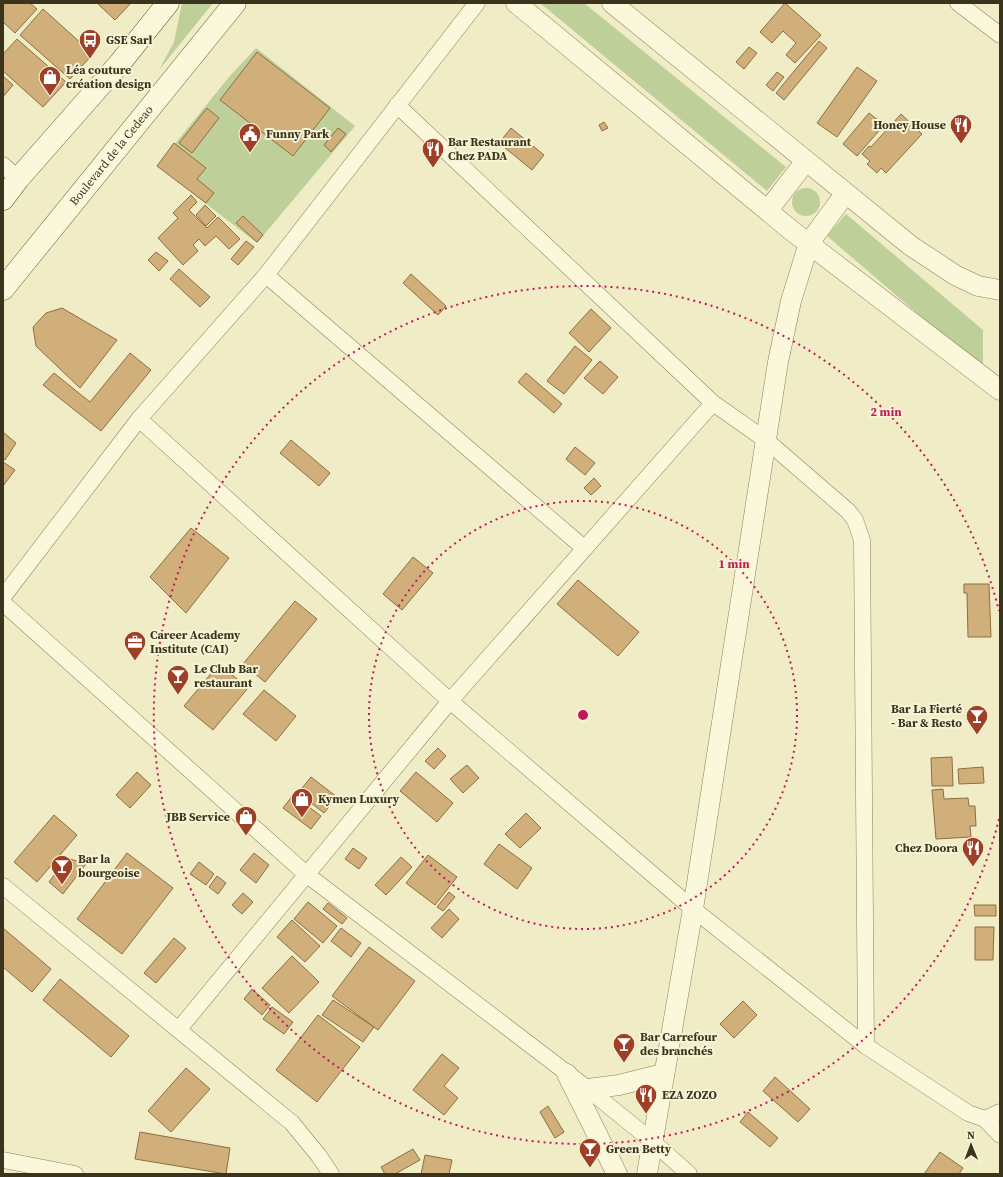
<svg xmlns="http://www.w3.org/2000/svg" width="1003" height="1177" viewBox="0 0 1003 1177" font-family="'Source Serif 4',serif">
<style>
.green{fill:#becf99}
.building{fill:#d0af7b;stroke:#8d6e40}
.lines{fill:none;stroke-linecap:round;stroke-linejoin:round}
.minor-casing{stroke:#8d7f5b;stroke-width:17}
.tertiary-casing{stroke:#8d7f5b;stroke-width:21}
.secondary-casing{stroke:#6e603e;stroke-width:23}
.minor{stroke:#faf7da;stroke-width:16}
.tertiary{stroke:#faf7da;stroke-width:20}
.secondary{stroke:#faf7da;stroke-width:22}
.ring{fill:none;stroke:#c2185b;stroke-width:2;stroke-dasharray:2 4}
.labels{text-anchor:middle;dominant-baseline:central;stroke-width:4;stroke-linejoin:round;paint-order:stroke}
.poi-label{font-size:12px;font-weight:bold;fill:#3c331f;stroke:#f7f4d6;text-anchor:start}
.street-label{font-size:12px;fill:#3c331f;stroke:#f7f4d6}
.centre{fill:#c2185b;stroke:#f7f4d6;stroke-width:2}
.ring-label{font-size:12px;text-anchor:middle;font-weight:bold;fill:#c2185b;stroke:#f7f4d6;stroke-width:4;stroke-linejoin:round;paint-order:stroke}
</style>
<rect width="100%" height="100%" fill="#f0ecc6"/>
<g class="green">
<path d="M182 3H213L159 70 174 42Z"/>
<path d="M540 3H584L786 167 767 191Z"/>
<path d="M256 48 355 126 257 243 157 166 229 77Z"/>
<circle cx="806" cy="202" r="14"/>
<path d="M846 214 983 330V366L980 367 827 236Z"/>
</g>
<g class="building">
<path d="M3 3H30L37 9 15 33 3 22Z"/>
<path d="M97 3H131L115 20Z"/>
<path d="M785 3 821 35 795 63 786 55 796 43 783 31 772 43 760 32Z"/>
<path d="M43 9 93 54 70 79 20 35Z"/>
<path d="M17 39 66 82 43 107 3 71V54Z"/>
<path d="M819 41 827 48 784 100 776 93Z"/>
<path d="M749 47 757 53 744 69 736 62Z"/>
<path d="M257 52 330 108 293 156 220 100Z"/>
<path d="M857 67 877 81 837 137 817 123Z"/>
<path d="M777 72 784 77 773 91 766 85Z"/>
<path d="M3 76 13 85 3 97Z"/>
<path d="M207 108 219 118 192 153 179 143Z"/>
<path d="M869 113 884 125 857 156 843 144Z"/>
<path d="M901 114 922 134 886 173 881 168 877 173 867 164 870 161 862 154 869 146 871 147Z"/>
<path d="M604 122 608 128 602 131 599 125Z"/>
<path d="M338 128 346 134 331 152 324 145Z"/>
<path d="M511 128 544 155 532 170 499 143Z"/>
<path d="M174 143 206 168 197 179 214 193 206 203 157 166Z"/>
<path d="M191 195 197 202 189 210 207 228 218 217 240 239 229 249 216 236 205 246 199 239 193 245 198 251 183 265 158 238 178 218 173 213Z"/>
<path d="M205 205 216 216 206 226 196 215Z"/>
<path d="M243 216 263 235 257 242 236 223Z"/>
<path d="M246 241 254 247 238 265 231 259Z"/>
<path d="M156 252 168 261 159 271 148 260Z"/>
<path d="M179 269 210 297 200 307 170 279Z"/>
<path d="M411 274 446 306 438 315 403 283Z"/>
<path d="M62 308 117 340 80 388 36 346 33 327 46 313Z"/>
<path d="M591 309 611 328 589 352 569 333Z"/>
<path d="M575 346 592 360 564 394 547 381Z"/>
<path d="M130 353 151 370 101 431 43 385 54 373 90 402Z"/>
<path d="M600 361 618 377 603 394 584 378Z"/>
<path d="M526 373 562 404 554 413 518 382Z"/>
<path d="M3 432 16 443 5 460 3 458Z"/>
<path d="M291 440 330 473 319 486 280 453Z"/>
<path d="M575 447 595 463 585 475 566 459Z"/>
<path d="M3 462 15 470 3 486Z"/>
<path d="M594 478 601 486 591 495 584 488Z"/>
<path d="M191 528 229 558 186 613 150 577Z"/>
<path d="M413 557 433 573 402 610 383 594Z"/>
<path d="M578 580 639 632 618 656 557 604Z"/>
<path d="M964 584H989L991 637H968L967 593H964Z"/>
<path d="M295 601 317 619 265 682 243 664Z"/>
<path d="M219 664 248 688 213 730 184 706Z"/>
<path d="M264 690 296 716 276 741 243 714Z"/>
<path d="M438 748 446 756 434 769 425 761Z"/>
<path d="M952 757 953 786H932L931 758Z"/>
<path d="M467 765 479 778 463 793 450 779Z"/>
<path d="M983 767 984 783 959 784 958 769Z"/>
<path d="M137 772 151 785 130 808 116 795Z"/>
<path d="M416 772 453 803 437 822 400 791Z"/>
<path d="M311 777 337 797 324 813 298 793Z"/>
<path d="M943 789 944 799 968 798 969 806H975L976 826H970L971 837 936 839 932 790Z"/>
<path d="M293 795 321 816 311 829 283 808Z"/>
<path d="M526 813 541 828 520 848 505 834Z"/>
<path d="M54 815 77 835 37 882 14 862Z"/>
<path d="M499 844 532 868 517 889 484 864Z"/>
<path d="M353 848 367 858 359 869 345 859Z"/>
<path d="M127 853 173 888 122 954 77 919Z"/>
<path d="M254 853 269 865 256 883 240 870Z"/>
<path d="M428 855 457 877 435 905 406 883Z"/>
<path d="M401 857 412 867 386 895 375 885Z"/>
<path d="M67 858 86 864 63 894 49 882Z"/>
<path d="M199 862 214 874 206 885 190 874Z"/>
<path d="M217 876 226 883 218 894 209 887Z"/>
<path d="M449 892 455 897 443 911 437 907Z"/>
<path d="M243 893 253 902 242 914 232 905Z"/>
<path d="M308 902 337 926 323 943 294 919Z"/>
<path d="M328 903 347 918 342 924 323 909Z"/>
<path d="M974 905H996V916H975Z"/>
<path d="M449 909 459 919 442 938 431 928Z"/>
<path d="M292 920 320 946 305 962 277 937Z"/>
<path d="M975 927H994L993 960H975Z"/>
<path d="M3 928 51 969 32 992 3 967Z"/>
<path d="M341 928 361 943 351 957 331 941Z"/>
<path d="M174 938 186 948 156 983 144 973Z"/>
<path d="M369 947 415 981 378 1030 332 996Z"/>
<path d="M292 956 319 982 289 1013 262 988Z"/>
<path d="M60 979 129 1036 111 1057 43 1000Z"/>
<path d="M252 989 270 1005 262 1015 244 999Z"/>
<path d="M333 1000 374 1027 363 1042 322 1015Z"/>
<path d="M743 1001 757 1015 734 1038 720 1024Z"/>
<path d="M272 1007 293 1022 284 1034 263 1019Z"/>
<path d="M318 1015 360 1047 317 1102 276 1070Z"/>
<path d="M442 1054 459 1068 444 1086 458 1098 444 1115 413 1090Z"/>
<path d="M186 1068 210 1089 171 1132 148 1111Z"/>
<path d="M775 1077 810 1109 798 1122 763 1091Z"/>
<path d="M548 1106 564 1132 555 1138 540 1112Z"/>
<path d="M748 1112 778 1138 770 1147 740 1122Z"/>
<path d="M140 1132 230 1148 226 1174 135 1159Z"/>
<path d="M413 1149 420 1160 395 1174H385L381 1167Z"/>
<path d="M940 1152 963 1168 959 1174H924Z"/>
<path d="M425 1155 452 1160 449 1174H421Z"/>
</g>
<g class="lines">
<g class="minor-casing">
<g id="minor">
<path d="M958 3 1000 35"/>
<path d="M397 105 713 403 767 441 848 511 855 520 862 540 866 1046"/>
<path d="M3 165 18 179"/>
<path d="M266 275 584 548"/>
<path d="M139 419 450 701 693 909 866 1046 968 1113 985 1119 1000 1135"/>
<path d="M3 597 139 419 266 275 477 3"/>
<path d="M3 603 306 874 588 1089 652 1141 689 1174"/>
<path d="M3 886 292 1123 319 1156 331 1174"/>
<path d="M179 1029 450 701 713 403"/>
<path d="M985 1119 1000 1112"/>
<path d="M3 1160 75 1174"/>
</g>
</g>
<g class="tertiary-casing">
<g id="tertiary">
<path d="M516 3 792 231 1000 390"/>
<path d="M612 3 911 246 955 275 978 286 1000 290"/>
<path d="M768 210 806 161"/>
<path d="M567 1074 617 1174"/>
<path d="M588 1089 619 1085 663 1074"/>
<path d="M647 1174 693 909 778 362 791 301 809 243 845 194"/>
</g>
</g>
<g class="secondary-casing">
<g id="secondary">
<path d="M3 199 18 179 120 63 168 3"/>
<path id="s1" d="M3 289 235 3"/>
</g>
</g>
<use href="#minor" class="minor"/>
<use href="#tertiary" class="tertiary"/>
<use href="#secondary" class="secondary"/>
</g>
<g class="ring">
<circle cx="583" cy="715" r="214"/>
<path d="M999 819A429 429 0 1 1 999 611"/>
</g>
<defs>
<g id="bus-pin" transform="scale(1.15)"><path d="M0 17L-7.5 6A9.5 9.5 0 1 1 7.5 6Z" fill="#9e3f28" stroke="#f7f4d6"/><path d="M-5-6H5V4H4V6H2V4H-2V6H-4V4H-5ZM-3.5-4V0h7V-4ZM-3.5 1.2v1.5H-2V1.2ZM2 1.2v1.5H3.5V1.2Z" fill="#fff"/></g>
<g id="shop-pin" transform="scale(1.15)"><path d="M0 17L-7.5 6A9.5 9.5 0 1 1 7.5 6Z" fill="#9e3f28" stroke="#f7f4d6"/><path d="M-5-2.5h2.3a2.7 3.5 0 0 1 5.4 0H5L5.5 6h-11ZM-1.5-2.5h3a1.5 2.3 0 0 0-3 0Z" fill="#fff"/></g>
<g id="restaurant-pin" transform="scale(1.15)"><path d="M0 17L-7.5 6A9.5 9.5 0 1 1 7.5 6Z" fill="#9e3f28" stroke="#f7f4d6"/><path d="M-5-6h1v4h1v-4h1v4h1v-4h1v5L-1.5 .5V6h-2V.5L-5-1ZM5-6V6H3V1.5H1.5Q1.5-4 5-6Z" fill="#fff"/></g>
<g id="civic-pin" transform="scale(1.15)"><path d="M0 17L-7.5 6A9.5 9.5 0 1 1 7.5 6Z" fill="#9e3f28" stroke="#f7f4d6"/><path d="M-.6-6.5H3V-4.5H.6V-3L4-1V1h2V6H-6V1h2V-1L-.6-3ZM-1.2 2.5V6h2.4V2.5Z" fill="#fff"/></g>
<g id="office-pin" transform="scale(1.15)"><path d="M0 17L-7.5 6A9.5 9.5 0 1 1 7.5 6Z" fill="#9e3f28" stroke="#f7f4d6"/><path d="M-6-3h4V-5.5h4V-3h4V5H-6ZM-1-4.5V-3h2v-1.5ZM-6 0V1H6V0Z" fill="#fff"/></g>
<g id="bar-pin" transform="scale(1.15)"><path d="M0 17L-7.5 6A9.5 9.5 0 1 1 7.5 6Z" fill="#9e3f28" stroke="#f7f4d6"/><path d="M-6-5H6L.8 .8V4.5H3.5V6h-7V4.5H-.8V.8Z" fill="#fff"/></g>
</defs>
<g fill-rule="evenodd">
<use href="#bus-pin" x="90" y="40"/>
<use href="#shop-pin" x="50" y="77"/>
<use href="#restaurant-pin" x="961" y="125"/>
<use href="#civic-pin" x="250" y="134"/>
<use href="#restaurant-pin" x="433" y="149"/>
<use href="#office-pin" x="135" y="642"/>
<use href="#bar-pin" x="178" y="676"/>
<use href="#bar-pin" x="977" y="716"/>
<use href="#shop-pin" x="302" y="799"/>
<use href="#shop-pin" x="246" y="817"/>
<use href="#restaurant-pin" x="973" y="848"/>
<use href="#bar-pin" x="62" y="866"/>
<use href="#bar-pin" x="624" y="1044"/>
<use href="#restaurant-pin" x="646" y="1095"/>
<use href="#bar-pin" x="590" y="1149"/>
</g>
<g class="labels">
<g class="poi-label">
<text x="106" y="40">GSE Sarl</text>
<text x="66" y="70">Léa couture<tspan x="66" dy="14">création design</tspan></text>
<text x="946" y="125" text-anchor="end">Honey House</text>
<text x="266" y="134">Funny Park</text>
<text x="448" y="142">Bar Restaurant<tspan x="448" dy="14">Chez PADA</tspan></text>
<text x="150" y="635">Career Academy<tspan x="150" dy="14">Institute (CAI)</tspan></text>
<text x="194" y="669">Le Club Bar<tspan x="194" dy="14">restaurant</tspan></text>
<text x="962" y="709" text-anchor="end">Bar La Fierté<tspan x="962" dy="14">- Bar &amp; Resto</tspan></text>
<text x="318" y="799">Kymen Luxury</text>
<text x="230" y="817" text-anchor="end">JBB Service</text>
<text x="958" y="848" text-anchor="end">Chez Doora</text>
<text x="78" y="859">Bar la<tspan x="78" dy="14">bourgeoise</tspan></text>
<text x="640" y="1037">Bar Carrefour<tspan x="640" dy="14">des branchés</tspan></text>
<text x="662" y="1095">EZA ZOZO</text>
<text x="606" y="1149">Green Betty</text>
</g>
<g class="street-label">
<text stroke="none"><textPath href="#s1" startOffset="172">Boulevard de la Cedeao</textPath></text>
</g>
</g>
<circle cx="583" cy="715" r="6" class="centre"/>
<g class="ring-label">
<text x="886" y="416">2 min</text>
<text x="734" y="568">1 min</text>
</g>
<rect width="1003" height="1177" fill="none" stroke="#3c331f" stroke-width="8"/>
<g transform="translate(971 1145) rotate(359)" stroke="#f7f4d6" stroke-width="3" paint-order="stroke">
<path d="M0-3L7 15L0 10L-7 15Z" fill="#3c331f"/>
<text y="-6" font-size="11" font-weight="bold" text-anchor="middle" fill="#3c331f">N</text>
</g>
</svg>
